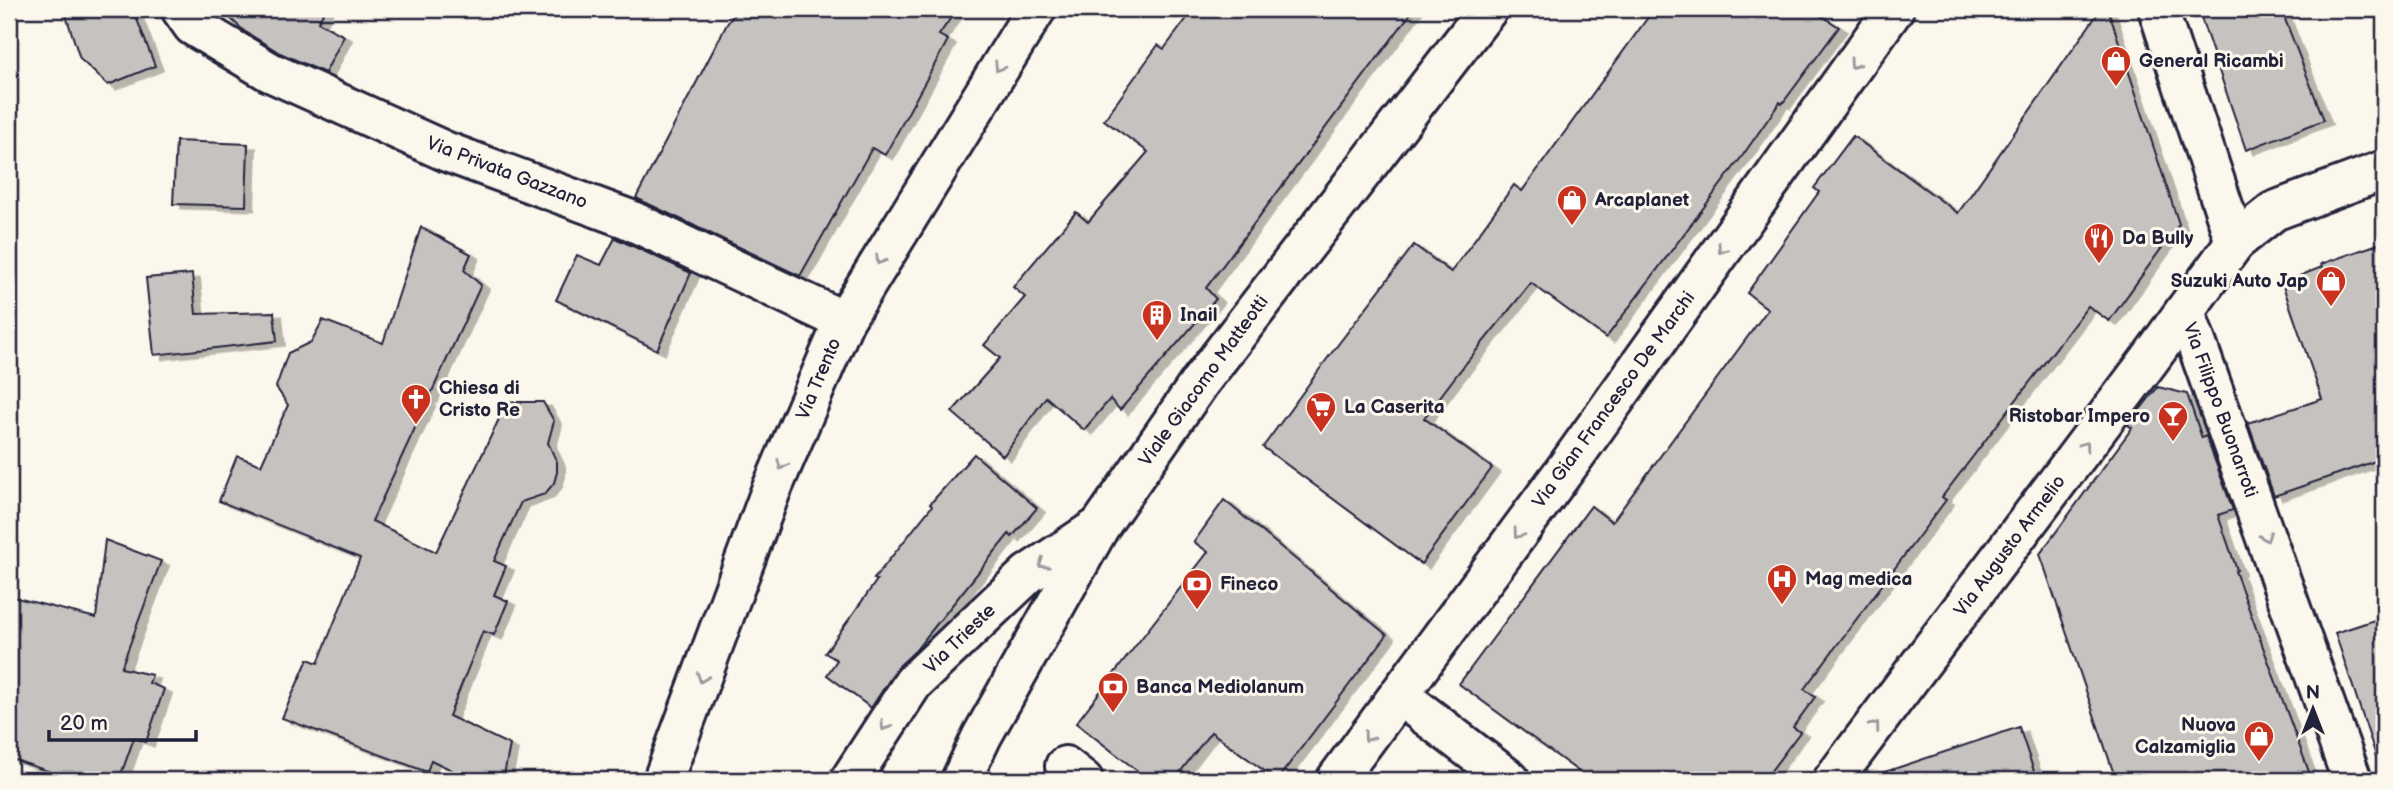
<svg xmlns="http://www.w3.org/2000/svg" width="2393" height="789" viewBox="0 0 2393 789" font-family="'Balsamiq Sans',sans-serif">
<style>
.building{fill:#c6c2c0;stroke:#22223b;stroke-width:2;filter:url(#shadow)}
.lines{fill:none;stroke-linecap:round;stroke-linejoin:round}
.street-casing{stroke:#22223b;stroke-width:44}
.secondary-casing{stroke:#22223b;stroke-width:44}
.primary-casing{stroke:#22223b;stroke-width:44}
.street{stroke:#fbf7ec;stroke-width:38}
.secondary{stroke:#fbf7ec;stroke-width:38}
.primary{stroke:#fbf7ec;stroke-width:38}
.oneway{stroke:#99979c}
.labels{text-anchor:middle;dominant-baseline:central;stroke-width:6;stroke-linejoin:round;paint-order:stroke}
.poi-label{font-size:19px;font-weight:bold;fill:#22223b;stroke:#fbf7ec;text-anchor:start}
.street-label{font-size:19px;fill:#22223b;stroke:#fbf7ec}
</style>
<defs>
<filter id="shadow"><feDropShadow dx="8" dy="4.5" stdDeviation="0" flood-color="#0004"/></filter>
</defs>
<rect width="100%" height="100%" fill="#fbf7ec"/>
<filter id="ink" filterUnits="userSpaceOnUse"><feTurbulence type="fractalNoise" baseFrequency=".0143" numOctaves="2"/><feDisplacementMap in="SourceGraphic" scale="14" xChannelSelector="R" yChannelSelector="G"/><feConvolveMatrix kernelMatrix="1 2 1 2 8 2 1 2 1" color-interpolation-filters="sRGB"/></filter>
<g filter="url(#ink)">
<g class="building">
<path d="M64 9H133L155 66 108 85 80 59Z"/>
<path d="M220 9H325L318 22 344 36 325 73 280 53 244 31Z"/>
<path d="M738 9H957L939 35 948 40 885 155 872 148 800 276 636 198 727 24Z"/>
<path d="M1194 9H1414L1206 288 1216 299 1120 410 1110 399 1084 430 1046 397 1003 456 952 412 1000 358 984 345 1025 297 1013 287 1076 212 1088 222 1148 152 1104 120 1158 45 1164 49Z"/>
<path d="M1654 9H1811L1839 27 1782 104 1780 102 1743 155 1606 338 1531 283 1458 373 1424 418 1492 468 1421 564 1263 447 1327 359 1414 245 1451 272 1514 185 1522 191Z"/>
<path d="M2101 9H2108L2179 224 2109 321 2088 306 1942 497 1946 500 1804 689 1815 697 1793 727 1800 732 1764 780H1590L1459 684 1591 506 1612 522 1768 309 1747 293 1819 192 1814 188 1853 136 1958 213Z"/>
<path d="M2198 9H2281L2324 120 2246 150Z"/>
<path d="M176 141 248 144 246 206 173 204Z"/>
<path d="M421 227 471 254 464 270 481 285 429 398 423 402H427L372 521 436 552 507 402H543L554 421 548 443 557 462V472L554 483 545 494 521 502 494 561 506 566 494 595 508 601 494 635 483 631 449 716 510 745 503 780H472L431 760 427 772 282 718 308 659 318 663 360 558 219 501 237 456 261 465 288 405 276 387 288 353 311 342 323 320 383 343Z"/>
<path d="M615 238 691 273 657 350 556 300 577 255 601 265Z"/>
<path d="M2384 242V458L2274 496 2248 423 2322 399 2282 283 2322 267 2321 264Z"/>
<path d="M192 274 196 314 274 312 277 341 154 355 146 278Z"/>
<path d="M2158 387 2187 394 2202 438 2206 436 2233 510 2218 515 2237 570 2235 571 2312 780H2116L2040 554 2132 428 2128 425Z"/>
<path d="M974 454 1037 508 1012 537 1009 534 916 650 898 667 871 708 827 675 837 660 825 653 877 580 874 579 932 506 930 504Z"/>
<path d="M1224 500 1387 635 1277 780 1211 732 1174 780H1149L1076 723 1208 552 1194 542Z"/>
<path d="M105 540 161 561 121 668 152 675 149 683 164 689 146 742 134 738 119 780H74L9 758V596L96 618Z"/>
<path d="M2384 617V758L2377 759 2335 633Z"/>
<path d="M2019 727 2037 780H1883L1882 773Z"/>
</g>
<g class="lines">
<g class="street-casing">
<g id="street">
<path d="M181 9 193 26 270 72 447 152 628 219 844 321"/>
<path d="M2235 242 2274 211 2384 170"/>
<path d="M2185 311 2352 780"/>
<path d="M1399 695 1510 780"/>
<path d="M1065 766 1083 780"/>
<path d="M850 780 913 683 1028 574 1100 526"/>
<path d="M1336 780 1567 467 1894 9"/>
<path d="M1833 780 2150 359 2235 242 2158 9"/>
</g>
</g>
<g class="secondary-casing">
<path id="secondary" d="M663 780 770 493 844 321 1036 9"/>
</g>
<g class="primary-casing">
<path id="primary" d="M961 780 982 736 1100 526 1200 382 1488 9"/>
</g>
<use href="#street" class="street"/>
<use href="#secondary" class="secondary"/>
<use href="#primary" class="primary"/>
</g>
<defs><path id="oneway-chevron" d="M-2-3.5L2.5 0L-2 3.5" fill="none" stroke-width="1.6" stroke-linecap="round" stroke-linejoin="round" transform="scale(1.75)"/></defs>
<g class="oneway">
<use href="#oneway-chevron" transform="translate(1854 64) rotate(125)"/>
<use href="#oneway-chevron" transform="translate(999 67) rotate(122)"/>
<use href="#oneway-chevron" transform="translate(1722 249) rotate(125)"/>
<use href="#oneway-chevron" transform="translate(880 260) rotate(121)"/>
<use href="#oneway-chevron" transform="translate(2085 446) rotate(-53)"/>
<use href="#oneway-chevron" transform="translate(782 465) rotate(113)"/>
<use href="#oneway-chevron" transform="translate(1518 534) rotate(126)"/>
<use href="#oneway-chevron" transform="translate(2266 537) rotate(70)"/>
<use href="#oneway-chevron" transform="translate(1043 564) rotate(146)"/>
<use href="#oneway-chevron" transform="translate(702 678) rotate(110)"/>
<use href="#oneway-chevron" transform="translate(885 726) rotate(123)"/>
<use href="#oneway-chevron" transform="translate(1875 726) rotate(-53)"/>
<use href="#oneway-chevron" transform="translate(1368 737) rotate(126)"/>
</g>
</g>
<defs>
<g id="shop-pin" transform="scale(1.575)"><path d="M0 17L-7.5 6A9.5 9.5 0 1 1 7.5 6Z" fill="#c8321e" stroke="#fbf7ec"/><path d="M-5-2.5h2.3a2.7 3.5 0 0 1 5.4 0H5L5.5 6h-11ZM-1.5-2.5h3a1.5 2.3 0 0 0-3 0Z" fill="#fff"/></g>
<g id="restaurant-pin" transform="scale(1.575)"><path d="M0 17L-7.5 6A9.5 9.5 0 1 1 7.5 6Z" fill="#c8321e" stroke="#fbf7ec"/><path d="M-5-6h1v4h1v-4h1v4h1v-4h1v5L-1.5 .5V6h-2V.5L-5-1ZM5-6V6H3V1.5H1.5Q1.5-4 5-6Z" fill="#fff"/></g>
<g id="building-pin" transform="scale(1.575)"><path d="M0 17L-7.5 6A9.5 9.5 0 1 1 7.5 6Z" fill="#c8321e" stroke="#fbf7ec"/><path d="M-4-6H4V6H1V3H-1V6H-4ZM-2.5-4.3h1.7v1.8h-1.7ZM.8-4.3h1.7v1.8H.8ZM-2.5-1h1.7V.8h-1.7ZM.8-1h1.7V.8H.8Z" fill="#fff"/></g>
<g id="church-pin" transform="scale(1.575)"><path d="M0 17L-7.5 6A9.5 9.5 0 1 1 7.5 6Z" fill="#c8321e" stroke="#fbf7ec"/><path d="M-1.2-6h2.4v3.5h3.3v2.4h-3.3V6h-2.4V-.1h-3.3v-2.4h3.3Z" fill="#fff"/></g>
<g id="supermarket-pin" transform="scale(1.575)"><path d="M0 17L-7.5 6A9.5 9.5 0 1 1 7.5 6Z" fill="#c8321e" stroke="#fbf7ec"/><path d="M-6-5.5h2.5l.6 2H6L4.5 2H-2.5L-4.4-4H-6ZM-1.5 3.2a1.3 1.3 0 1 0 .1 0ZM3 3.2a1.3 1.3 0 1 0 .1 0Z" fill="#fff"/></g>
<g id="bar-pin" transform="scale(1.575)"><path d="M0 17L-7.5 6A9.5 9.5 0 1 1 7.5 6Z" fill="#c8321e" stroke="#fbf7ec"/><path d="M-6-5H6L.8 .8V4.5H3.5V6h-7V4.5H-.8V.8Z" fill="#fff"/></g>
<g id="hospital-pin" transform="scale(1.575)"><path d="M0 17L-7.5 6A9.5 9.5 0 1 1 7.5 6Z" fill="#c8321e" stroke="#fbf7ec"/><path d="M-5-5h3v3.5h4V-5h3V5h-3V1.5h-4V5h-3Z" fill="#fff"/></g>
<g id="bank-pin" transform="scale(1.575)"><path d="M0 17L-7.5 6A9.5 9.5 0 1 1 7.5 6Z" fill="#c8321e" stroke="#fbf7ec"/><path d="M-6-4H6V4H-6ZM0-2.3a2.3 2.3 0 1 0 0 4.6a2.3 2.3 0 1 0 0-4.6Z" fill="#fff"/></g>
</defs>
<g fill-rule="evenodd">
<use href="#shop-pin" x="2116" y="61"/>
<use href="#shop-pin" x="1572" y="200"/>
<use href="#restaurant-pin" x="2099" y="238"/>
<use href="#shop-pin" x="2331" y="281"/>
<use href="#building-pin" x="1157" y="315"/>
<use href="#church-pin" x="416" y="399"/>
<use href="#supermarket-pin" x="1321" y="407"/>
<use href="#bar-pin" x="2173" y="416"/>
<use href="#hospital-pin" x="1782" y="579"/>
<use href="#bank-pin" x="1197" y="584"/>
<use href="#bank-pin" x="1113" y="687"/>
<use href="#shop-pin" x="2259" y="736"/>
</g>
<g class="labels">
<g class="poi-label">
<text x="2139" y="61">General Ricambi</text>
<text x="1595" y="200">Arcaplanet</text>
<text x="2122" y="238">Da Bully</text>
<text x="2308" y="281" text-anchor="end">Suzuki Auto Jap</text>
<text x="1180" y="315">Inail</text>
<text x="439" y="388">Chiesa di<tspan x="439" dy="22">Cristo Re</tspan></text>
<text x="1344" y="407">La Caserita</text>
<text x="2150" y="416" text-anchor="end">Ristobar Impero</text>
<text x="1805" y="579">Mag medica</text>
<text x="1220" y="584">Fineco</text>
<text x="1136" y="687">Banca Mediolanum</text>
<text x="2236" y="725" text-anchor="end">Nuova<tspan x="2236" dy="22">Calzamiglia</tspan></text>
</g>
<g class="street-label">
<text transform="translate(507 173) rotate(21)">Via Privata Gazzano</text>
<text transform="translate(819 379) rotate(-67)">Via Trento</text>
<text transform="translate(1204 381) rotate(-54)">Viale Giacomo Matteotti</text>
<text transform="translate(1614 400) rotate(-54)">Via Gian Francesco De Marchi</text>
<text transform="translate(2220 410) rotate(70)">Via Filippo Buonarroti</text>
<text transform="translate(2010 546) rotate(-53)">Via Augusto Armelio</text>
<text transform="translate(960 639) rotate(-44)">Via Trieste</text>
</g>
</g>
<rect width="2393" height="789" fill="none" stroke="#fbf7ec" stroke-width="35"/>
<rect x="18" y="18" width="2358" height="754" fill="none" stroke="#22223b" stroke-width="2.5" filter="url(#ink)"/>
<g transform="translate(2313 709)" stroke="#fbf7ec" stroke-width="5" paint-order="stroke">
<path d="M0-5L12 26L0 18L-12 26Z" fill="#22223b"/>
<text y="-10" font-size="19" font-weight="bold" text-anchor="middle" fill="#22223b">N</text>
</g>
<path d="M49 730v10h147v-10" fill="none" stroke="#22223b" stroke-width="3.5"/>
<text x="60" y="730" font-size="21" fill="#22223b" stroke="#fbf7ec" stroke-width="5" paint-order="stroke">20 m</text>
</svg>
